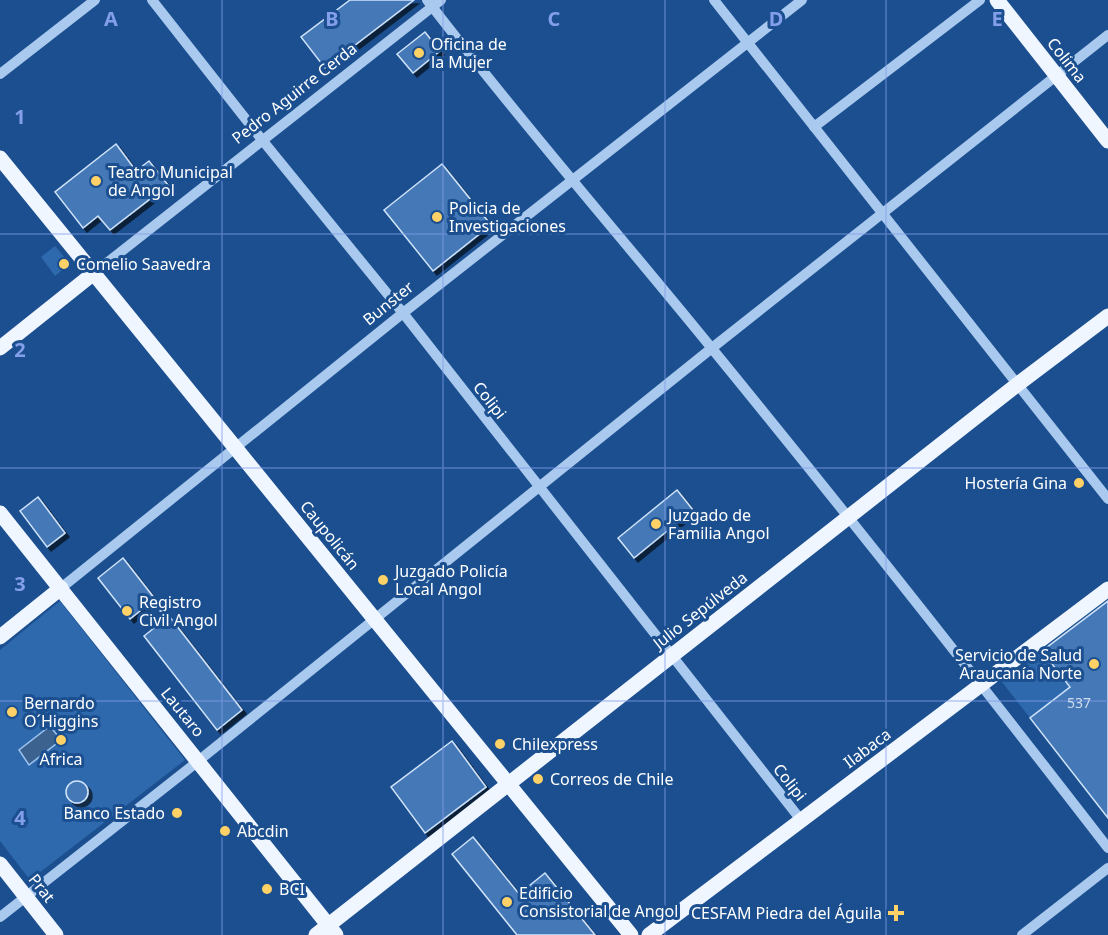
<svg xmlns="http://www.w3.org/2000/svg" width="1108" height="935" viewBox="0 0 1108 935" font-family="'Noto Sans',sans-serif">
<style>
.green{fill:#2e69ad}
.water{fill:#3c6290;stroke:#9cc4f0;stroke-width:1.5}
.building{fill:#4478b7;stroke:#cfe3fa;stroke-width:1.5;filter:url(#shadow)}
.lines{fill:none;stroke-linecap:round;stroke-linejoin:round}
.minor{stroke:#a9c9ee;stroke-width:10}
.major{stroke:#f0f6ff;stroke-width:15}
.grid{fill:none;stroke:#839eea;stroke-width:1.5;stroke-opacity:0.55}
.poi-dot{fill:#ffd166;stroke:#1b4f8f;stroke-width:2}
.labels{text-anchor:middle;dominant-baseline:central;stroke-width:6;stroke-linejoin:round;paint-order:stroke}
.number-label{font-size:14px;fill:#d0dded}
.poi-label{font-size:16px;fill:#fff;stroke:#1b4f8f;text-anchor:start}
.street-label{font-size:16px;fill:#fff;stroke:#1b4f8f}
.grid-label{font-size:20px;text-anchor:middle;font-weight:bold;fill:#839eea;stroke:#1b4f8f;stroke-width:6;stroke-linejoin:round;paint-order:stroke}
</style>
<defs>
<filter id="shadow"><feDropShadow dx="4" dy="4" stdDeviation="0" flood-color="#0009"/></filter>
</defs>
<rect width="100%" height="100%" fill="#1b4f8f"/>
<g class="green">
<path d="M55 246 70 264 55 276 41 257Z"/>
<path d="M60 601 185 760 30 880 0 841V650Z"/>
<path d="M1042 651 1070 687 1030 718 1002 682Z"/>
</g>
<path class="water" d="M50 726 61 740 29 765 19 750Z"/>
<g class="building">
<path d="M350 0H414L325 68 301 37Z"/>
<path d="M425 32 440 51 413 73 397 54Z"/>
<path d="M116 144 136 171 149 161 168 185 110 230 98 216 83 228 55 192Z"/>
<path d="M442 164 491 225 433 271 384 210Z"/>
<path d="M677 490 693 510 634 558 618 538Z"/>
<path d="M38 497 65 533 47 547 20 511Z"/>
<path d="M123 558 155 599 130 619 98 578Z"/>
<path d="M1108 601V818L1030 718 1070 687 1042 651Z"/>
<path d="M169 616 242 710 217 730 144 636Z"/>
<path d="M452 741 486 787 425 833 391 787Z"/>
<circle cx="77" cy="792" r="11"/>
<path d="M473 837 519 894 545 873 595 935H517L452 854Z"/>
</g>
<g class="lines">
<g class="minor">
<path d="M152 0 263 141 403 313 801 820"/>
<path d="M427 0C519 120 619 234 714 351 848 515 979 681 1108 848"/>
<path d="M714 0 1108 499"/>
<path d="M0 74 95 0"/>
<path d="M814 127 980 0"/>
<path d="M94 273 441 0"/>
<path d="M61 588 403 313 802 0"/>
<path d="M0 917 187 770 712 348 1108 35"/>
<path d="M1022 935 1108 868"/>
</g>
<g class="major">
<path d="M997 0 1108 141"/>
<path d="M0 158 631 935"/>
<path d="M0 348 94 273"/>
<path d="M0 513 336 935"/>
<path d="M0 637 61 588"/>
<path d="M0 864 56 935"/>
<path d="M316 935 1018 384 1108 316"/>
<path d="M649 935 1108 589"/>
</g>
</g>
<path class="grid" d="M222 0V935M443 0V935M665 0V935M886 0V935M0 234H1108M0 468H1108M0 701H1108"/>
<g class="poi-dot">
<circle cx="419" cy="53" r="6"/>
<circle cx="96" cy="181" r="6"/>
<circle cx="437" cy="217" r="6"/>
<circle cx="64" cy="264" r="6"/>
<circle cx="1079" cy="483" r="6"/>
<circle cx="656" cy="524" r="6"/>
<circle cx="383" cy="580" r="6"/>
<circle cx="127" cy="611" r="6"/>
<circle cx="1094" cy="664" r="6"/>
<circle cx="12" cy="712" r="6"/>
<circle cx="61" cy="740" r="6"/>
<circle cx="500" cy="744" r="6"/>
<circle cx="538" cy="779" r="6"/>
<circle cx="177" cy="813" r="6"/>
<circle cx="225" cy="831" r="6"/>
<circle cx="267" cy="889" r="6"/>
<circle cx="507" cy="902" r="6"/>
<path d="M893 904h6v6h6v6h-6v6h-6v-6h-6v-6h6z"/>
</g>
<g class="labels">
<g class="number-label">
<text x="1079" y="702">537</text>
</g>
<g class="poi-label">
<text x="431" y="44">Oficina de<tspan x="431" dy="18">la Mujer</tspan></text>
<text x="108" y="172">Teatro Municipal<tspan x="108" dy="18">de Angol</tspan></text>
<text x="449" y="208">Policia de<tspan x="449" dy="18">Investigaciones</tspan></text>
<text x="76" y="264">Comelio Saavedra</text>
<text x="1067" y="483" text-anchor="end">Hostería Gina</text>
<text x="668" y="515">Juzgado de<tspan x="668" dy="18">Familia Angol</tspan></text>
<text x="395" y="571">Juzgado Policía<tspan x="395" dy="18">Local Angol</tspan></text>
<text x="139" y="602">Registro<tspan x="139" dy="18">Civil Angol</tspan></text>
<text x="1082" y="655" text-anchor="end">Servicio de Salud<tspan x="1082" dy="18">Araucanía Norte</tspan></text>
<text x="24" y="703">Bernardo<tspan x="24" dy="18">O´Higgins</tspan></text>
<text x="512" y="744">Chilexpress</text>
<text x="61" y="759" text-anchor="middle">Africa</text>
<text x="550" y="779">Correos de Chile</text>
<text x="165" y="813" text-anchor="end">Banco Estado</text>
<text x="237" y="831">Abcdin</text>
<text x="279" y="889">BCI</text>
<text x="519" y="893">Edificio<tspan x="519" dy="18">Consistorial de Angol</tspan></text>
<text x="882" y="913" text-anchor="end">CESFAM Piedra del Águila</text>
</g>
<g class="street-label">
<text transform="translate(1067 60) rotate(52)">Colima</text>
<text transform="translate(294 93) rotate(-38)">Pedro Aguirre Cerda</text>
<text transform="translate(388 303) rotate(-39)">Bunster</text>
<text transform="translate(490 400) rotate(52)">Colipi</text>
<text transform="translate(330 535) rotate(51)">Caupolicán</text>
<text transform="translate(700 610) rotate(-38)">Julio Sepúlveda</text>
<text transform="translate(183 712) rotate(51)">Lautaro</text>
<text transform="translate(867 748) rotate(-37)">Ilabaca</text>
<text transform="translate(790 782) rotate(52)">Colipi</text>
<text transform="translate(42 888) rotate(52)">Prat</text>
</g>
</g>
<g class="grid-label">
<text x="111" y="26">A</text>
<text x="332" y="26">B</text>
<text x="554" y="26">C</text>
<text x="776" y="26">D</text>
<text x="997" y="26">E</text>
<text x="20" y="124">1</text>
<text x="20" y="357">2</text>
<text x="20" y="591">3</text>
<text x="20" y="825">4</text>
</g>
</svg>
